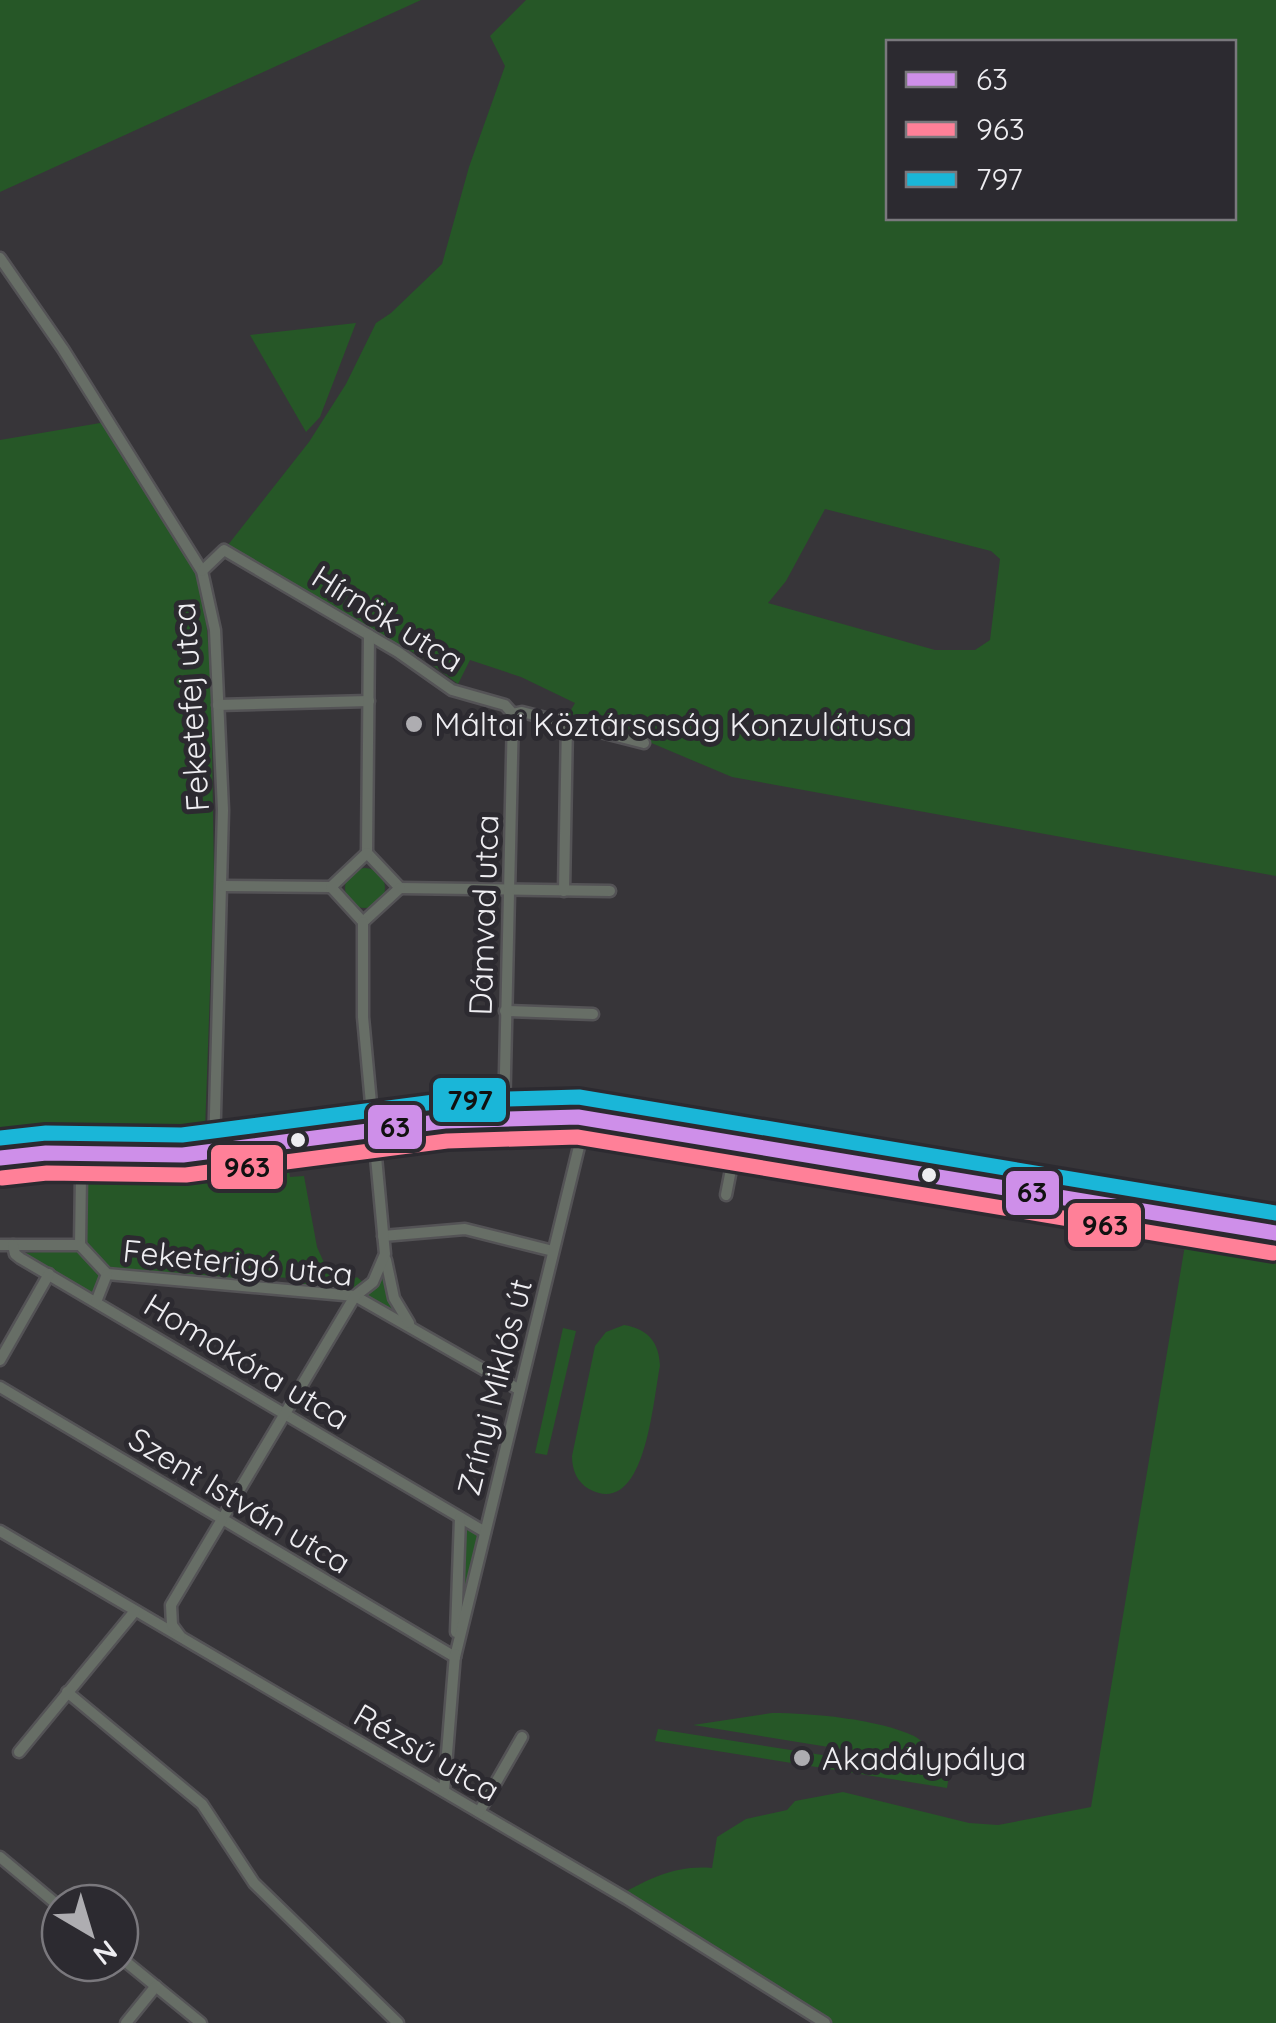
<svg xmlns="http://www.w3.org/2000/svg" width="1276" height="2023" viewBox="0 0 1276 2023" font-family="Quicksand,sans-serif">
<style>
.green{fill:#265727;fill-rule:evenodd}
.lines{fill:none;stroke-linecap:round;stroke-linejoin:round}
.minor-casing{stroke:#545356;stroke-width:15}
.tertiary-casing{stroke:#545356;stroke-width:18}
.minor{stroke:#676e66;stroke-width:10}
.tertiary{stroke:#676e66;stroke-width:12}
.bus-1-casing{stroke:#2c2a30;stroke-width:22}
.bus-2-casing{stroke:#2c2a30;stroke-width:22}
.bus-3-casing{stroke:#2c2a30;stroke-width:22}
.bus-1{stroke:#ce8fe9;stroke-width:15}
.bus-2{stroke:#ff8098;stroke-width:15}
.bus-3{stroke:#1ab6d8;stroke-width:15}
.poi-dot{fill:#aeadb1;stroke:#2c2a30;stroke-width:4}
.bus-dot{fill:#eeedf1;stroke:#2c2a30;stroke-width:4}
.labels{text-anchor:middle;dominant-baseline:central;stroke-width:10;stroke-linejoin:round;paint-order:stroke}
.street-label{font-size:32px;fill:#eeedf1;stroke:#2c2a30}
.poi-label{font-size:32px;fill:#eeedf1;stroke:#2c2a30;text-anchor:start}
.line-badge{stroke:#2c2a30;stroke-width:4}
.pale-badge-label{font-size:28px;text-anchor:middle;font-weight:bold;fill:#111}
</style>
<rect width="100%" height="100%" fill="#373539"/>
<g class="green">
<path d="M0 0H421L0 192Z"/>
<path d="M526 0H1276V876L732 777 649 742 568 715 575 703 521 677 470 660 458 684 418 654 369 635 224 550 309 442 346 384 376 323 391 313 442 264 469 167 505 66 490 36ZM888 42H1234V218H888ZM825 509 991 551 1000 559 990 640 975 650H935L768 603 786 581Z"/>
<path d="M356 323 320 417 306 432 250 335Z"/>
<path d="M106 422 202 571 211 679 214 877 204 1159 286 1150 290 1177 304 1176 317 1247 334 1285 347 1283 357 1277 364 1283 359 1288 290 1285V1278L244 1275 242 1282 111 1270 85 1242 80 1176 0 1173V440Z"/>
<circle cx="365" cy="888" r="20"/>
<path d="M1187 1233 1276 1247V2023H825L620 1895C650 1878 676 1865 712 1868L717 1837 746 1819 787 1810 795 1801 843 1792 969 1823 998 1825 1091 1807Z"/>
<path d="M81 1250 103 1273 93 1295 23 1253Z"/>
<path d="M384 1274 397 1311 395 1312 364 1296Z"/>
<path d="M624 1325C648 1329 659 1342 660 1366 653 1398 646 1520 589 1489 577 1482 572 1470 572 1456L595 1346 606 1332Z"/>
<path d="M563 1328 576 1331 547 1455 535 1453Z"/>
<path d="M465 1526 482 1535 468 1589 461 1585Z"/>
<path d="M772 1713C811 1713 878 1719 914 1736 925 1742 933 1754 940 1765L693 1725Z"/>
<path d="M658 1729 949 1775 947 1788 655 1741Z"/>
</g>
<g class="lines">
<g class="minor-casing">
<g id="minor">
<path d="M0 258 63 349 202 571 215 630 223 810 214 1152"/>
<path d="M202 571 224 550 398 652 452 690 505 705 513 714 522 712 644 743"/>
<path d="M218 705 369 701"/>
<path d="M367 853 369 635"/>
<path d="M367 853 400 888"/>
<path d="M223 886 331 887"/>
<path d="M400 888 610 891"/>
<path d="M564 891 567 723"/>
<path d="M363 922 331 887 367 853"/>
<path d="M363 922 400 888"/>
<path d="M505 1011 593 1014"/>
<path d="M504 1117 513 714"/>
<path d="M67 1153 81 1176 80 1245"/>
<path d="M726 1195 736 1144"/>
<path d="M383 1236 465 1229 553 1251"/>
<path d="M0 1245H80L107 1274 355 1296 518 1389"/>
<path d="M13 1245 15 1254 20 1258 485 1532"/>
<path d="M386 1260 394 1298 409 1323"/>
<path d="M96 1302 107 1274"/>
<path d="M0 1360 49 1274"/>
<path d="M0 1387 455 1657"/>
<path d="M0 1531 627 1899 825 2023"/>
<path d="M456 1632 460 1518"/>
<path d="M180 1636 172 1625 171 1605 355 1296 373 1282 385 1254 363 1017V922"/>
<path d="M455 1657 583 1130 582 1109"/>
<path d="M67 1692 202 1804 254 1883 398 2023"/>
<path d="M19 1752 135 1611"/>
<path d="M444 1791 455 1654"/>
<path d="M479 1812 522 1737"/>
<path d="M0 1857 60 1907"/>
<path d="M120 1957 201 2023"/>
<path d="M126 2023 156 1986"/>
</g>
</g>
<g class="tertiary-casing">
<path id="tertiary" d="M0 1158 46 1153 183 1155 445 1121 578 1117 1276 1233"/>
</g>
<use href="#minor" class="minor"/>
<use href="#tertiary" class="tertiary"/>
<g class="bus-1-casing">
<path id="bus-1" d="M0 1158 46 1153 183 1155 445 1121 578 1117 1276 1233"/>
</g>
<g class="bus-2-casing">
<path id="bus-2" d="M2 1178 47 1173 186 1175 447 1141 577 1137 1273 1253"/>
</g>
<g class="bus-3-casing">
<path id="bus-3" d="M0 1138 46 1133 182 1135 442 1101 579 1097 1276 1213"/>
</g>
<use href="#bus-1" class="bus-1"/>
<use href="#bus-2" class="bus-2"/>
<use href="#bus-3" class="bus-3"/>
</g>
<g class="poi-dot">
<circle cx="414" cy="724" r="10"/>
<circle cx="802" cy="1758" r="10"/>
</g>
<g class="bus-dot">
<circle cx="298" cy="1140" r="9"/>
<circle cx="929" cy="1175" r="9"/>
</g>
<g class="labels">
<g class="street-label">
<text transform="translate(388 618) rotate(32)">Hírnök utca</text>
<text transform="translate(190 707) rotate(-94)">Feketefej utca</text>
<text transform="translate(483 915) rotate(-88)">Dámvad utca</text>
<text transform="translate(238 1262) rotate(6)">Feketerigó utca</text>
<text transform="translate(247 1361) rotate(31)">Homokóra utca</text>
<text transform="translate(494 1387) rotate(-76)">Zrínyi Miklós út</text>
<text transform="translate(240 1500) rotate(31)">Szent István utca</text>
<text transform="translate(427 1752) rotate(30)">Rézsű utca</text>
</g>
<g class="poi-label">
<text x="434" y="724">Máltai Köztársaság Konzulátusa</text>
<text x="822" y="1758">Akadálypálya</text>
</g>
</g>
<g class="line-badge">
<rect x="431" y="1076" width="77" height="48" rx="10" fill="#1ab6d8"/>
<rect x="366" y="1103" width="58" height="48" rx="10" fill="#ce8fe9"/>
<rect x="209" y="1143" width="76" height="48" rx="10" fill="#ff8098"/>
<rect x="1004" y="1169" width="57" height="48" rx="10" fill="#ce8fe9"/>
<rect x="1066" y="1201" width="77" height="48" rx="10" fill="#ff8098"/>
</g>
<g class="pale-badge-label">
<text x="470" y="1110">797</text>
<text x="395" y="1137">63</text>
<text x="247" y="1177">963</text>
<text x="1032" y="1202">63</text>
<text x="1105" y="1235">963</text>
</g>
<rect x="886" y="40" width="350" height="180" fill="#2c2a30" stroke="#7a787d" stroke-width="2.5"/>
<rect x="906" y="72" width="50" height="15" fill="#ce8fe9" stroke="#7a787d" stroke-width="2.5"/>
<text x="976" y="90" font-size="30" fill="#eeedf1">63</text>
<rect x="906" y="122" width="50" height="15" fill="#ff8098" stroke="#7a787d" stroke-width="2.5"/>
<text x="976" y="140" font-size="30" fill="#eeedf1">963</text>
<rect x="906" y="172" width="50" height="15" fill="#1ab6d8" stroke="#7a787d" stroke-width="2.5"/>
<text x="976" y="190" font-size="30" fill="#eeedf1">797</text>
<g transform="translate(90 1933) rotate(142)"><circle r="48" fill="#2c2a30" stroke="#7a787d" stroke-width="2.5"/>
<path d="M0-8L18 38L0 25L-18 38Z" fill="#aeadb1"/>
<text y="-15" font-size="28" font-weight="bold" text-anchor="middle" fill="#eeedf1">N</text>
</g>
</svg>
